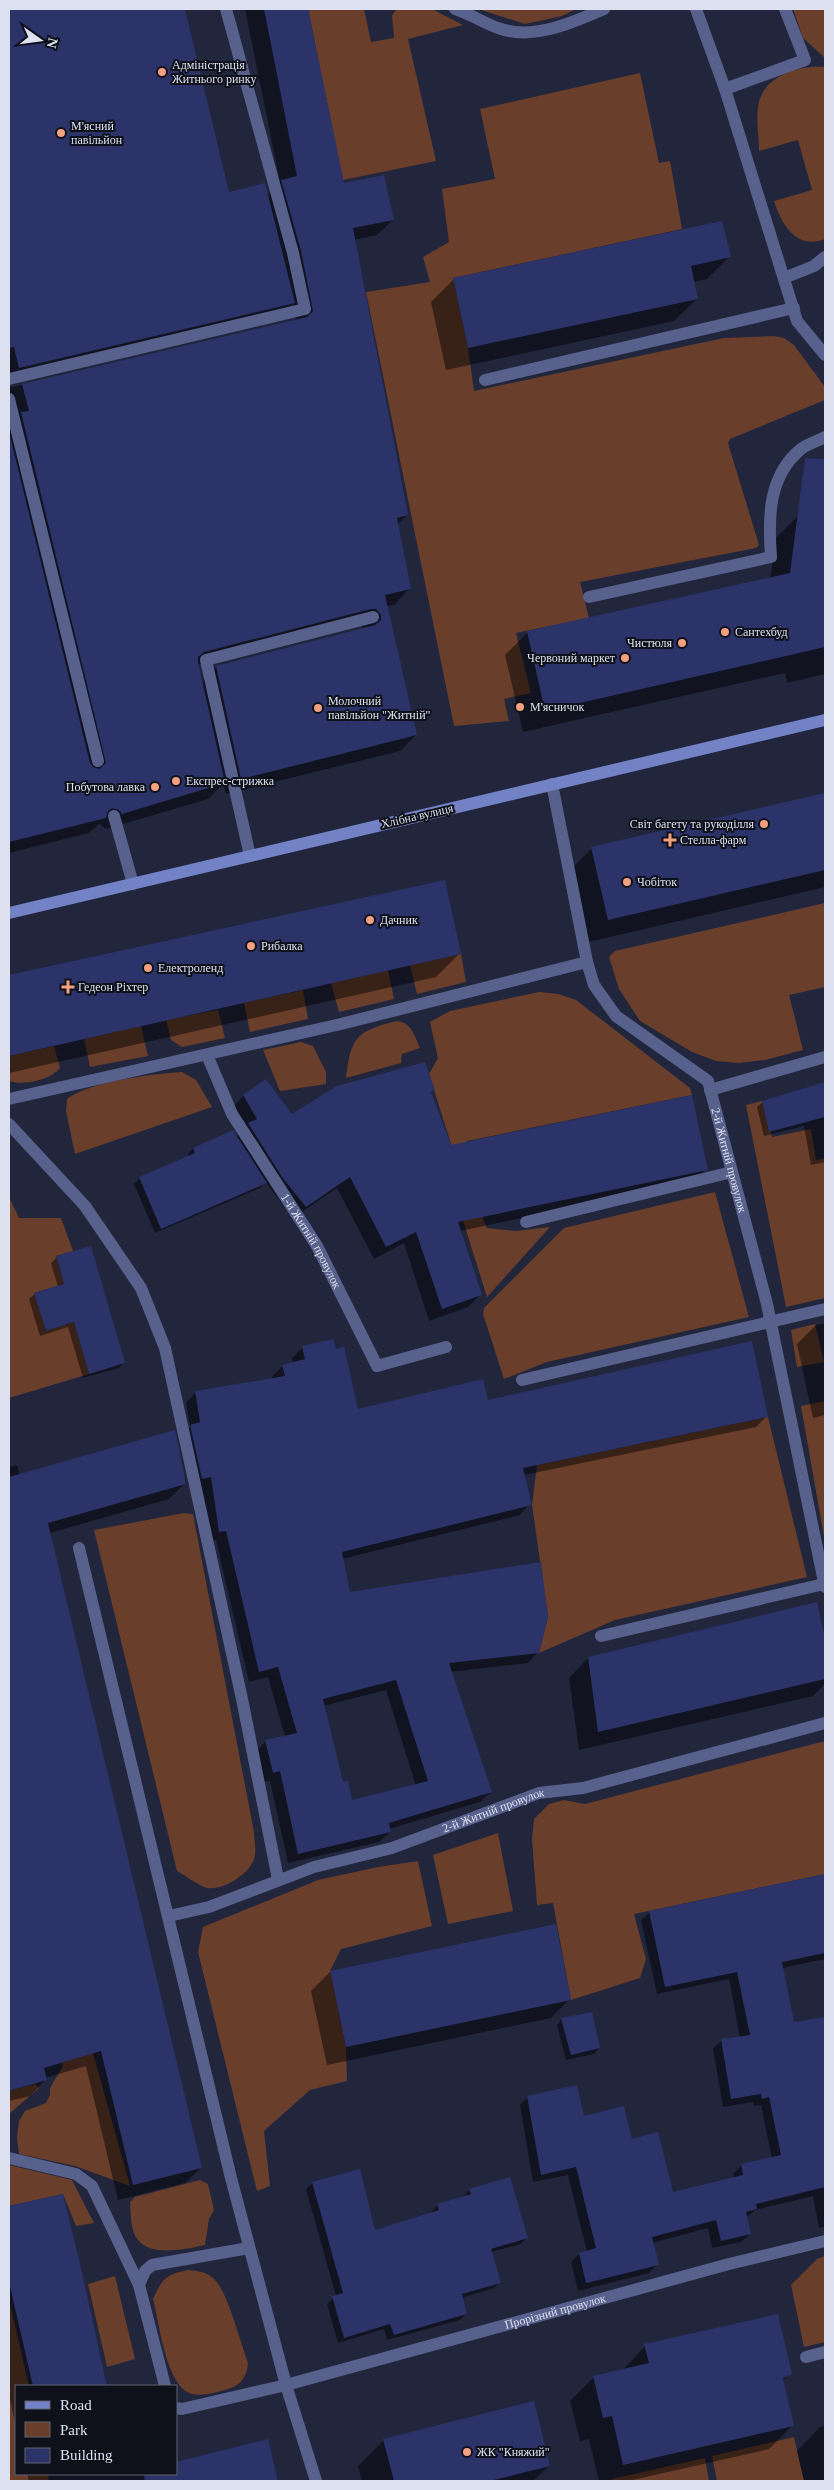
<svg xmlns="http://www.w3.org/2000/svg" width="834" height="2490" viewBox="0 0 834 2490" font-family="Georgia,serif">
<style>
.green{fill:#693e2b}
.shadow{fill:#0007;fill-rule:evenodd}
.building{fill:#2b3369;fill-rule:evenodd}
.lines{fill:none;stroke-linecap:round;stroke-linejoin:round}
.lane{stroke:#58618c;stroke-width:12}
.street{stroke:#58618c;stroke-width:12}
.secondary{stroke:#7381c5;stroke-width:12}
.poi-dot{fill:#f2a07f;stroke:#0e101a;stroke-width:2}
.labels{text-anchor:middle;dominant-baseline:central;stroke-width:4;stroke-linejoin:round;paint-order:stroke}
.poi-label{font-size:12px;fill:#dce0ef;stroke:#0e101a;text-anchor:start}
.street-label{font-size:12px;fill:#dce0ef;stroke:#0e101a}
</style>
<rect width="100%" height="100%" fill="#21263d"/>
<g class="green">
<path d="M308 9H364L371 42 394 38 392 15 397 9H432L463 25 408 39 436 161 343 180Z"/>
<path d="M478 9H576L562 16 525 24Z"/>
<path d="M793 9H825V58L803 38Z"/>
<path d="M825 67V239C796 250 782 225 774 201L812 190 798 140 759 151C759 137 756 121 758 107 762 76 798 65 825 67Z"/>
<path d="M640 73 659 163 670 161 682 229 453 278 468 348 474 391 724 338 774 336 784 338 794 345 825 387V400L730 439 728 443 759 545 756 548 580 582 589 618 516 633 531 693 504 699 509 721 454 726 366 292 430 282 423 257 449 242 442 189 495 179 480 109Z"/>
<path d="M825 903V987L789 995 803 1050 765 1060 739 1063 716 1061 692 1052 640 1021 619 989 609 957 615 951Z"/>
<path d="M461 954 466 982 417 994 410 965Z"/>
<path d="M388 970 394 999 339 1012 331 983Z"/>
<path d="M303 990 308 1019 250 1032 244 1003Z"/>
<path d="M539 992 558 994 576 1000 690 1088 692 1095 467 1141 482 1217 487 1228 516 1231 550 1227 487 1297 454 1192 463 1182 429 1074 438 1058 430 1022 450 1011Z"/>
<path d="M218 1010 225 1038 182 1047 171 1040 166 1020Z"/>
<path d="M397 1021C412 1023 414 1035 420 1048L402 1054 401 1063 346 1078C351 1036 357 1031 397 1021Z"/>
<path d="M141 1026 148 1056 90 1067 84 1039Z"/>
<path d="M301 1042 313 1046 326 1072V1084L280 1091 263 1050Z"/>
<path d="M54 1046 60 1068C50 1080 24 1086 9 1081V1056Z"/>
<path d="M182 1072 196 1080 212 1107 75 1154 66 1111 67 1099C91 1081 152 1074 182 1072Z"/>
<path d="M762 1101 772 1137 811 1129 816 1160 825 1158V1298L786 1307 746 1105Z"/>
<path d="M715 1192 749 1317 547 1362 504 1379 483 1314 484 1308 564 1228Z"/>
<path d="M9 1197 19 1218H61L73 1251 56 1256 64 1284 34 1293 46 1331 74 1322 89 1374 9 1398Z"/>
<path d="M815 1324 824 1362 797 1367 791 1330Z"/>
<path d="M825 1401V1536L824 1537 801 1406Z"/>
<path d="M768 1417 807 1577 615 1620 539 1653 548 1617 532 1505 537 1465Z"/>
<path d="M184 1513 193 1514 254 1832C254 1840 257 1851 254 1859 249 1875 220 1893 204 1887 195 1883 186 1876 177 1871L94 1530Z"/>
<path d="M825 1741V1874L634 1914 646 1959 640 1978 571 2000 553 1903 537 1905 532 1839 534 1819 549 1804 564 1800 585 1804Z"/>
<path d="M498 1833 513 1911 448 1924 433 1855Z"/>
<path d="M418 1861 432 1926 341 1949 330 1971 346 2047 347 2081 310 2090 264 2131 270 2186 257 2191 198 1952 203 1927 318 1880 378 1867Z"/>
<path d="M73 1981 130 2186 75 2166 19 2154 17 2138 19 2121 25 2111 46 2103 50 2095V2088L63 2066 59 2048Z"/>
<path d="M35 2084 39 2088 9 2114V2091Z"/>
<path d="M9 2165 72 2180 94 2223 76 2226 63 2194 9 2206Z"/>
<path d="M200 2180 208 2184 214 2210 209 2219 205 2245C187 2249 151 2257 138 2240 130 2231 131 2213 130 2202L135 2197Z"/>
<path d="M825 2256V2342L804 2347 791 2285 817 2259Z"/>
<path d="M189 2270C198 2271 207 2272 214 2279 227 2290 241 2344 248 2363 247 2378 240 2386 225 2390 213 2393 195 2399 184 2390 165 2374 159 2323 153 2299 162 2279 166 2274 189 2270Z"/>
<path d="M115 2276 135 2359 107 2367 88 2284Z"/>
<path d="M9 2300 29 2386H16V2474H49L48 2481H9Z"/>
<path d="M794 2437 804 2481H717L712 2456Z"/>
<path d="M705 2458 709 2481H612V2479Z"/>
</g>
<g class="shadow">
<path d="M9 9H184L228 194 267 196 280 182 245 9H307L343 185 393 220 377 235 354 240 407 515 397 525 409 589 394 605 386 606 416 735 400 751 226 794 223 784 208 799 106 829 99 824 89 833 9 853V388L296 321 293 304 278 318 9 382ZM355 624H360L364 629 216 667 201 682 197 665Z"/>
<path d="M729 257 707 279 693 282 697 299 674 321 446 370 431 302 454 279Z"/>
<path d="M798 516 825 520V674L787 683 785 673 523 732 505 655 528 632 770 579 776 538Z"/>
<path d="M825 794V887L584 943 568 872 592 848Z"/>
<path d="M444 881 459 954 436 977 9 1073V976Z"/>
<path d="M266 1081 292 1116 434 1090 431 1093 450 1146 706 1169 694 1182 460 1231 480 1295 468 1307 429 1321 404 1243 374 1259 337 1188 293 1218 266 1183 260 1188 155 1233 134 1184 140 1178 189 1157 188 1154 193 1149 236 1137 243 1130 231 1109 243 1096Z"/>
<path d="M825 1083V1162L811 1165 804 1126 764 1136 757 1107 763 1102Z"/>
<path d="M57 1257 124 1362 119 1368 83 1378 68 1327 40 1336 29 1299 35 1294 58 1287 51 1263Z"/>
<path d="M825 1323V1415L813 1418 797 1344 816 1325Z"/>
<path d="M302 1348 357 1411 487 1402 767 1416 756 1427 524 1475 530 1504 520 1515 342 1559 349 1593 538 1652 528 1663 450 1672 491 1792 480 1802 389 1829 390 1832 379 1842 288 1863 270 1781 263 1782 255 1752 265 1742 285 1737 268 1677 249 1682 216 1540 209 1542 180 1437 190 1427 186 1403 196 1392 273 1380 272 1376 283 1366 293 1363 292 1358ZM386 1690 416 1786 351 1802 342 1784 323 1706Z"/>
<path d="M17 1465 20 1475 185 1483 169 1499 50 1533 201 2168 185 2183 118 2200 86 2066 45 2078V2080L30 2096 9 2101V1793L20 1790 9 1743V1556L13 1571 15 1570 9 1547V1467Z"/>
<path d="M816 1603 825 1645V1684L813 1696 579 1750 569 1678 588 1658Z"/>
<path d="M825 1875V1959L782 1968 793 2024 825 2019V2227L819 2228 813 2196 755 2210 746 2218 750 2234 741 2242 712 2248 708 2228 652 2243 658 2264 649 2273 578 2291 571 2262 579 2254 587 2252 568 2175 533 2182 520 2105 528 2097 583 2117 631 2140 672 2193 734 2178 733 2174 742 2165 772 2159 761 2105 754 2106 753 2102 723 2107 713 2049 722 2040 740 2038 729 1979 657 1994 641 1920 650 1912Z"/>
<path d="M330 1972 570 1999 551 2018 327 2065 311 1991Z"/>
<path d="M562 2019 599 2048 594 2054 566 2060 557 2025Z"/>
<path d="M313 2183 374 2231 432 2214V2211L438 2205 464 2196 470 2190 527 2237 521 2244 491 2252 500 2282 494 2288 461 2298 466 2314 460 2320 387 2340 384 2329 338 2343 327 2304 336 2296 306 2189Z"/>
<path d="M62 2196 107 2386H16V2427L9 2395V2208Z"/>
<path d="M645 2346 790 2373 782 2381 793 2425 769 2449 628 2481H599L589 2439 580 2441 570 2401 594 2377 622 2371Z"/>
<path d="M825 2426V2481H804L797 2451 820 2427Z"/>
<path d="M267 2440 277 2481H29L27 2474H176Z"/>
<path d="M384 2440 549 2466 533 2481H362L358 2466Z"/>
</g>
<g class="building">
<path d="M9 9H185L229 192 265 183 295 303 19 368 14 347 9 348Z"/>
<path d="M264 9H308L344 183 384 175 394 220 353 228 408 515 397 518 411 589 385 595 417 735 241 779 216 666 375 625 381 620V615L376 609H371L204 652 198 657V662L225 783 122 814 119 810 112 808 108 811 106 818 9 842V432L90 763 93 767 99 769 106 763 21 412 29 411 22 384 307 317 313 311 301 251 281 180 297 176Z"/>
<path d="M722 221 731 257 691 266 698 299 468 348 453 278Z"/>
<path d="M805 458 825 459V647L545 711 527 631 790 573Z"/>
<path d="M825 793V870L608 920 591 847Z"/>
<path d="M445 880 461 954 9 1056V975Z"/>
<path d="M425 1062 435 1090 431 1092 451 1145 692 1095 708 1170 458 1222 482 1295 442 1309 416 1232 386 1247 350 1177 306 1207 282 1177 248 1123 257 1119 243 1095 266 1079 292 1114 337 1086Z"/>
<path d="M825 1082V1117L769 1132 762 1101Z"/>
<path d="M233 1130 267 1183 161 1229 139 1177 195 1153 193 1148Z"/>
<path d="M91 1246 125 1363 89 1374 74 1322 46 1331 34 1293 64 1284 56 1256Z"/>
<path d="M333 1339 336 1349 344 1346 358 1409 483 1379 488 1400 752 1341 768 1417 523 1468 532 1505 342 1552 350 1592 541 1562 548 1617 539 1653 449 1663 492 1792 389 1823 391 1832 298 1854 280 1771 273 1773 265 1740 297 1733 278 1667 259 1672 226 1531 219 1532 211 1477 202 1479 190 1425 200 1422 195 1391 285 1376 282 1365 305 1359 302 1346ZM396 1680 428 1781 352 1800 348 1781 343 1782 323 1699Z"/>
<path d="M175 1430 186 1484 48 1523 202 2168 133 2185 101 2051 44 2068 47 2080 9 2091V1477Z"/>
<path d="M817 1602 825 1639V1679L598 1732 588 1657Z"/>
<path d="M825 1874V1953L782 1962 794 2022 825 2017V2187L756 2204 757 2209 746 2212 751 2234 721 2241 716 2220 652 2237 659 2265 586 2283 579 2253 596 2248 576 2167 541 2175 527 2096 577 2085 584 2116 624 2106 632 2139 658 2132 673 2192 743 2175 741 2164 781 2155 769 2097 762 2099 761 2094 731 2099 721 2039 750 2035 737 1972 665 1987 649 1911Z"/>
<path d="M556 1924 571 2000 346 2047 330 1971Z"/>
<path d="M592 2012 600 2048 571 2055 561 2018Z"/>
<path d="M360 2169 375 2230 439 2210 437 2204 471 2194 469 2189 510 2177 528 2238 491 2249 501 2283 462 2294 467 2314 394 2335 390 2324 344 2338 332 2296 343 2293 312 2182Z"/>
<path d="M63 2194 81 2268 107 2386H33L9 2282V2206Z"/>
<path d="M778 2314 792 2374 783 2378 794 2426 623 2465 612 2416 603 2418 593 2376 649 2363 644 2344Z"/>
<path d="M534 2401 550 2466 490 2481H394L383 2439Z"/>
<path d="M268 2439 278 2481H145L144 2474H176V2462Z"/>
</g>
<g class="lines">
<g class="lane">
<path d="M455 9C471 14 485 24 501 29 535 40 574 22 604 9"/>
<path d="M696 9 725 89 797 321 825 355"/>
<path d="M725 89 805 60 785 9"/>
<path d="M784 278 814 266 825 257"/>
<path d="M9 379 305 309 293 253 226 9"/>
<path d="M485 380 794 308"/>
<path d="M9 399 98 761"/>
<path d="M589 597 771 557C768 518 768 476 801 449 807 444 818 441 825 437"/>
<path d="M114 816 133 884"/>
<path d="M250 856 206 660 373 617"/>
<path id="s1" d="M207 1055 232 1114 317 1246 377 1366 446 1347"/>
<path d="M710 1090 825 1057"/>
<path d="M9 1099 341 1024 587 962"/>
<path d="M9 1124 85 1206 141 1288 165 1348 242 1699 278 1879"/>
<path d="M526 1222 732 1172"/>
<path d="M522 1380 825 1309"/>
<path d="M601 1636 824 1584"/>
<path d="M9 2158 76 2174 92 2186 139 2285"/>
<path d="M806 2357 825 2352"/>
<path d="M165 2386 139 2285 145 2271 152 2265 249 2248"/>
<path d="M176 2408 182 2409 286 2385"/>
</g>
<g class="street">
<path id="s2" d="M552 784 587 962 594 985 616 1016 708 1081 767 1304 825 1587"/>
<path d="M79 1548 231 2178 286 2385 316 2481"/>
<path id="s3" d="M169 1916 209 1907 314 1867 392 1848 539 1793 583 1788 825 1723"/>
<path id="s4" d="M286 2385 729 2264 825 2241"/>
</g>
<path class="secondary" d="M9 913 825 720"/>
</g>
<g class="poi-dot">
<circle cx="162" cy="72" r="5"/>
<circle cx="61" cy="133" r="5"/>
<circle cx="725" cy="632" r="5"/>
<circle cx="682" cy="643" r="5"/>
<circle cx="625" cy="658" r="5"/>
<circle cx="520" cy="707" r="5"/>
<circle cx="318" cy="708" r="5"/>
<circle cx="176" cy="781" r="5"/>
<circle cx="155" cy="787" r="5"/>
<circle cx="764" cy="824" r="5"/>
<path d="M667.5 832.5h5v5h5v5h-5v5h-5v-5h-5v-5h5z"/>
<circle cx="627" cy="882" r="5"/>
<circle cx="370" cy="920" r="5"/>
<circle cx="251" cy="946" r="5"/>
<circle cx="148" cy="968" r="5"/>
<path d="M65.5 979.5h5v5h5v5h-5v5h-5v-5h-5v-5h5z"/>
<circle cx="467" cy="2452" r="5"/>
</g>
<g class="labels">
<g class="poi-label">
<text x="172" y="65">Адміністрація<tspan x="172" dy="14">Житнього ринку</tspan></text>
<text x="71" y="126">М'ясний<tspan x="71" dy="14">павільйон</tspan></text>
<text x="735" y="632">Сантехбуд</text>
<text x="672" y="643" text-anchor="end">Чистюля</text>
<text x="615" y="658" text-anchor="end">Червоний маркет</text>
<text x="328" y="701">Молочний<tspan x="328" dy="14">павільйон "Житній"</tspan></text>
<text x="530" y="707">М'ясничок</text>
<text x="186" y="781">Експрес-стрижка</text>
<text x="145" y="787" text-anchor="end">Побутова лавка</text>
<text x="754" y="824" text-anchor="end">Світ багету та рукоділля</text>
<text x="680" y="840">Стелла-фарм</text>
<text x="637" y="882">Чобіток</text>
<text x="380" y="920">Дачник</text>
<text x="261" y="946">Рибалка</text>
<text x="158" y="968">Електроленд</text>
<text x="78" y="987">Гедеон Ріхтер</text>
<text x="477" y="2452">ЖК "Княжий"</text>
</g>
<g class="street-label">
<text transform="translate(417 816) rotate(-13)">Хлібна вулиця</text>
<text stroke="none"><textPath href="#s2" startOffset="438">2-й Житній провулок</textPath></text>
<text stroke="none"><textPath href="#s1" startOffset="214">1-й Житній провулок</textPath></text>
<text stroke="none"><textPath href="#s3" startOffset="342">2-й Житній провулок</textPath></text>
<text stroke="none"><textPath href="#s4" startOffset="279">Прорізний провулок</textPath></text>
</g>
</g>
<rect width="834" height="2490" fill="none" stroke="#dce0ef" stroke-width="20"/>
<rect x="15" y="2385" width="162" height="90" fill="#0e101a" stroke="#60636f"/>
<rect x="25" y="2401" width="25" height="8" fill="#7381c5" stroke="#60636f"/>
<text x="60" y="2410" font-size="15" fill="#dce0ef">Road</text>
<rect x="25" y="2422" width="25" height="15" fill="#693e2b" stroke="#60636f"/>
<text x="60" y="2435" font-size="15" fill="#dce0ef">Park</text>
<rect x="25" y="2448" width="25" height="15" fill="#2b3369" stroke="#60636f"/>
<text x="60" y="2460" font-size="15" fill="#dce0ef">Building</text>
<g transform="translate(40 40) rotate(104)" stroke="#0e101a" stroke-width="4" paint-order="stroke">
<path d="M0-4L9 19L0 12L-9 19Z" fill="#dce0ef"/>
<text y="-8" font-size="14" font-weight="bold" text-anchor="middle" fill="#dce0ef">N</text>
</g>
</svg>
